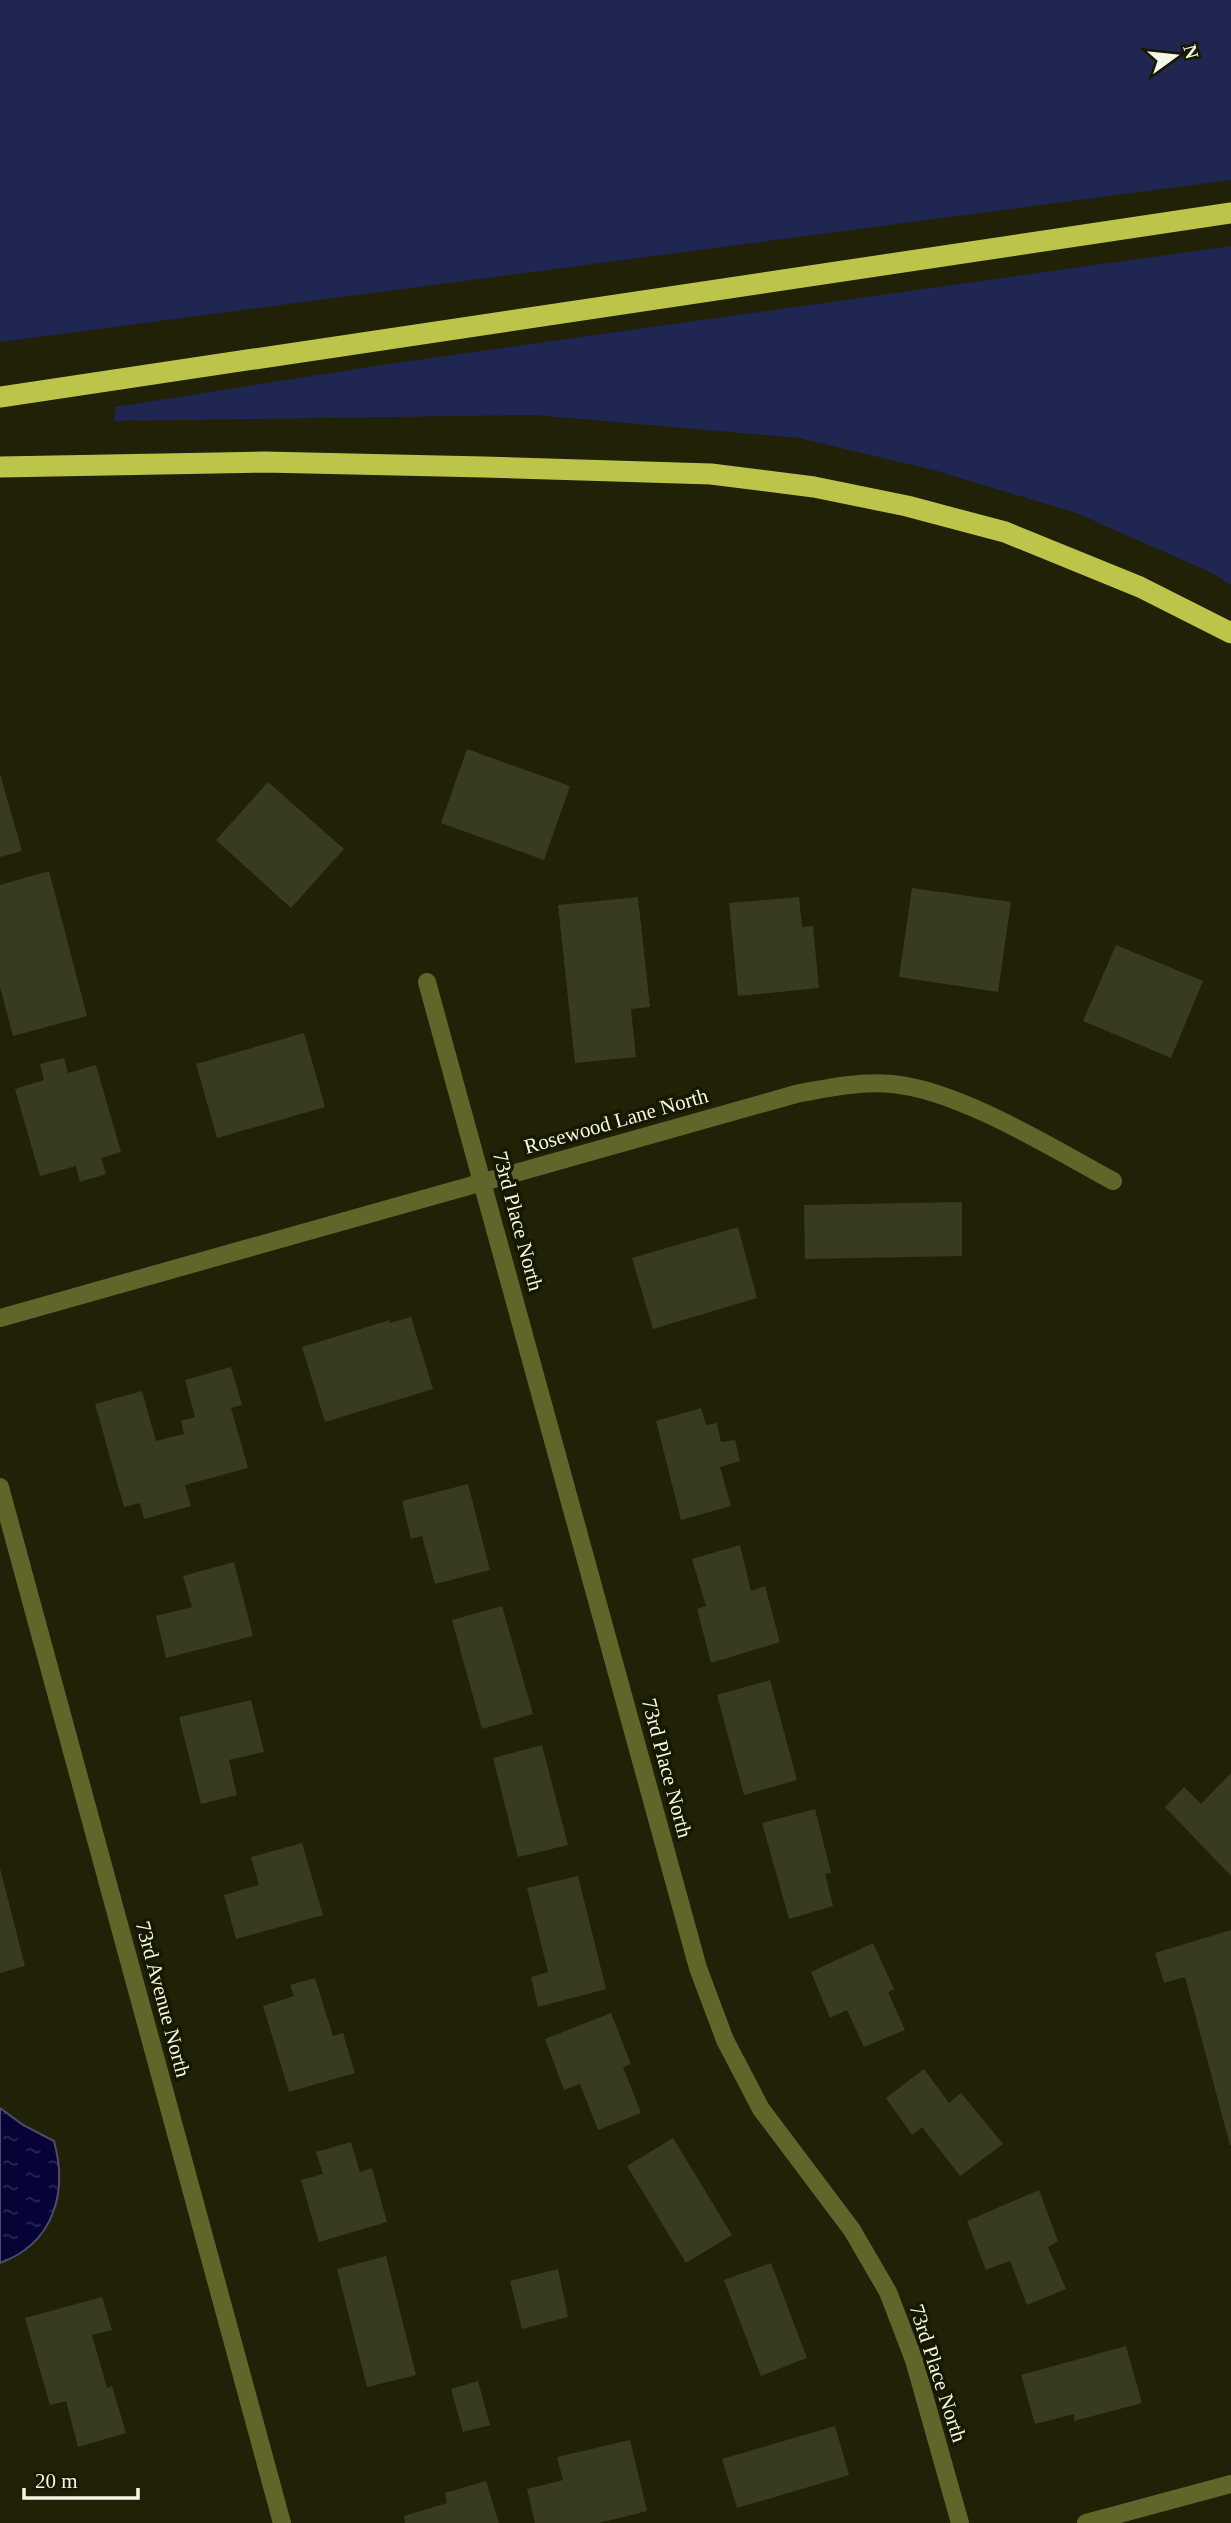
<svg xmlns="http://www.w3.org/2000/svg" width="1231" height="2523" viewBox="0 0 1231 2523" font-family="'Times New Roman',serif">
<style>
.grass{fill:#1f2652}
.water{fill:url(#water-ripples);stroke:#4e4c6c;stroke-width:2}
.building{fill:#383b1f}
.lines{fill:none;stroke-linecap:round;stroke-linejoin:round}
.minor{stroke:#61652a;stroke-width:18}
.motorway{stroke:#bdc44a;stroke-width:21}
.labels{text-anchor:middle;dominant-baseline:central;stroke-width:7;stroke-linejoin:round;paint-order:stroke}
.street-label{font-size:21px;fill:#f5f7e6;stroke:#171800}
</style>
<defs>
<pattern id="water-ripples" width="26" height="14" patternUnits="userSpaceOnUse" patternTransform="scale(1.75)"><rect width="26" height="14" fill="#070337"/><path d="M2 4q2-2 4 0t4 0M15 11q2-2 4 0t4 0" fill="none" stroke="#2c2854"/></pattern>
</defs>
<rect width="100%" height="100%" fill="#202106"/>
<g class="grass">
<path d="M0 0H1231V180L0 342Z"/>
<path d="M1231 246V585L1210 572 1076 513 937 471 799 438 534 415 115 421V407L388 364Z"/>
</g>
<path class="water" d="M0 2108 23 2125 54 2141C68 2193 54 2243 0 2263Z"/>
<g class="building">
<path d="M467 749 570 786 544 860 441 823Z"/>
<path d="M0 774 22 851 0 857Z"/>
<path d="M268 782 344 849 291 908 216 840Z"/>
<path d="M49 871 87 1016 13 1036 0 987V885Z"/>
<path d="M912 888 1011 902 998 992 899 977Z"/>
<path d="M638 897 650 1007 631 1009 636 1057 575 1063 558 905Z"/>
<path d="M799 897 802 927 813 926 819 988 738 996 729 903Z"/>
<path d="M1116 945 1203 981 1171 1058 1083 1021Z"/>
<path d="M304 1033 325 1107 217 1138 196 1064Z"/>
<path d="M64 1058 68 1073 96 1065 121 1152 101 1158 106 1174 80 1182 76 1166 40 1176 15 1089 44 1080 40 1064Z"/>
<path d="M962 1202V1256L805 1259 804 1205Z"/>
<path d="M738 1227 757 1298 653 1329 632 1258Z"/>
<path d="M411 1317 433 1389 325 1422 302 1347 390 1320V1323Z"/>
<path d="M231 1367 242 1405 231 1408 248 1468 185 1485 191 1506 144 1519 140 1503 124 1507 95 1404 142 1391 156 1441 184 1434 181 1421 195 1417 185 1380Z"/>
<path d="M701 1408 706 1425 717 1423 721 1442 735 1440 740 1461 720 1467 731 1506 681 1520 656 1421Z"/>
<path d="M468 1484 490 1570 435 1584 422 1536 411 1539 402 1501Z"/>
<path d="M740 1545 751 1591 765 1586 780 1642 711 1663 697 1609 706 1606 692 1559Z"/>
<path d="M234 1562 253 1636 166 1658 156 1616 192 1607 183 1576Z"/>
<path d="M502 1606 533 1714 482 1729 452 1620Z"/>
<path d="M770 1680 797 1780 744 1795 717 1695Z"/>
<path d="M251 1700 264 1752 229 1760 237 1795 201 1804 179 1717Z"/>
<path d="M542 1745 568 1845 518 1857 493 1758Z"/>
<path d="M1231 1773V1876L1165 1807 1184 1787 1201 1804Z"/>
<path d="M815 1809 831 1873 825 1874 833 1906 789 1919 762 1823Z"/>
<path d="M302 1843 323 1915 236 1939 224 1895 259 1885 251 1857Z"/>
<path d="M0 1868 25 1966 0 1973Z"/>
<path d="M578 1876 606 1989 538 2007 531 1977 548 1972 527 1888Z"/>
<path d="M1231 1930V2145H1230L1185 1977 1164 1983 1155 1953Z"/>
<path d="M873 1943 894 1989 888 1992 905 2030 864 2047 847 2010 830 2018 811 1972Z"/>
<path d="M315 1978 333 2036 343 2033 355 2073 289 2092 263 2006 294 1996 290 1985Z"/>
<path d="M611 2013 631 2064 623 2067 641 2113 598 2130 580 2084 564 2090 545 2039Z"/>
<path d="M924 2069 949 2103 961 2093 1003 2144 960 2176 922 2127 912 2135 886 2098Z"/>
<path d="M673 2138 732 2235 686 2263 627 2166Z"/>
<path d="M351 2142 360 2172 372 2168 387 2222 319 2242 301 2180 323 2174 316 2152Z"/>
<path d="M1039 2190 1058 2241 1048 2247 1066 2289 1027 2305 1010 2261 986 2270 967 2221Z"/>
<path d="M386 2256 416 2375 367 2387 337 2269Z"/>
<path d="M771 2263 807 2358 761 2376 724 2280Z"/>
<path d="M558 2269 568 2317 522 2329 510 2281Z"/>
<path d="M102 2297 112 2330 92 2335 107 2388 112 2386 126 2433 78 2447 66 2401 50 2405 25 2318Z"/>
<path d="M1126 2346 1142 2403 1074 2421V2414L1035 2424 1021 2375Z"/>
<path d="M478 2381 490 2425 463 2432 451 2389Z"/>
<path d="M835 2426 849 2475 737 2508 722 2459Z"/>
<path d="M630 2440 647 2511 599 2523H535L527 2489 563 2480 557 2457Z"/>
<path d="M486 2481 499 2523H405L404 2516 447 2503 445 2493Z"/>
</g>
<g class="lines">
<g class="minor">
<path d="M427 982 698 1968 725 2040 761 2109 852 2230 888 2292 914 2360 960 2523"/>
<path d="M0 1318 796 1094C827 1088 860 1081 892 1084 959 1090 1052 1148 1113 1181"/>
<path d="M0 1487 282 2523"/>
<path d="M1086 2523 1231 2484"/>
</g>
<g class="motorway">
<path d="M0 397 1231 213"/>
<path d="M0 467 264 462 484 467 711 474 814 487 907 506 1005 532 1140 587 1231 633"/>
</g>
</g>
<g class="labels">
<g class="street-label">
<text transform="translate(616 1121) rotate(-16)">Rosewood Lane North</text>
<text transform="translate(518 1221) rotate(75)">73rd Place North</text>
<text transform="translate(667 1768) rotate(75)">73rd Place North</text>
<text transform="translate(163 1999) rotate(75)">73rd Avenue North</text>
<text transform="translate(938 2373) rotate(72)">73rd Place North</text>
</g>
</g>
<g transform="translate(1175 56) rotate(75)" stroke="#171800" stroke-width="5" paint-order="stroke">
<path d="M0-5L12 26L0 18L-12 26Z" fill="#f5f7e6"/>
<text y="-10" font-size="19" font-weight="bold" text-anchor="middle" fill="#f5f7e6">N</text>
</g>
<path d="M24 2488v10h114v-10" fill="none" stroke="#f5f7e6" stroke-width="3.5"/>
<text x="35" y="2488" font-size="21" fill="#f5f7e6" stroke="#171800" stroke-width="5" paint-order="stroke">20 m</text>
</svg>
